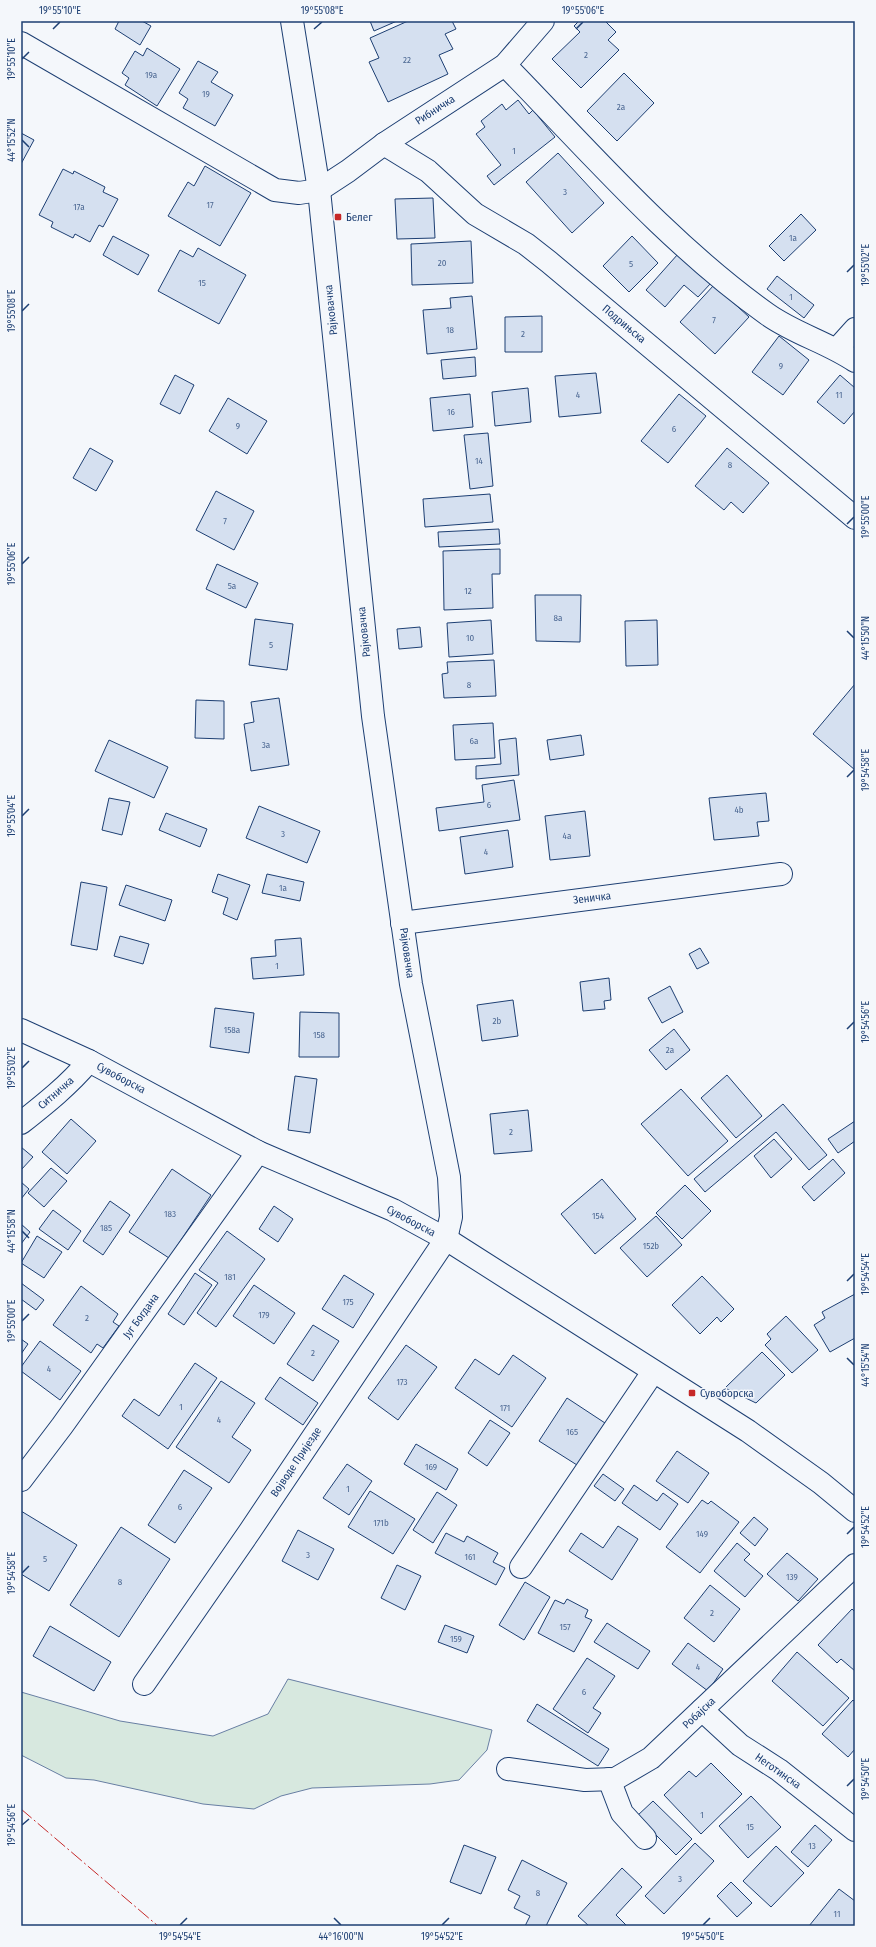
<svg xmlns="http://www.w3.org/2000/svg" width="876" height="1947" viewBox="0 0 876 1947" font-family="'Fira Sans Condensed',sans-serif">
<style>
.green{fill:#d7e8df;stroke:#687fa3}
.building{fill:#d5e0f0;stroke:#1d3f73}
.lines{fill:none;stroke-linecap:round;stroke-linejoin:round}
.minor-casing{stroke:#1d3f73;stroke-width:24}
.major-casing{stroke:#1d3f73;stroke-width:24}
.minor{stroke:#f4f7fb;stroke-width:22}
.major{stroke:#f4f7fb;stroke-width:22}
.power{stroke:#c62828;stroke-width:1;stroke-dasharray:14 3 2 3;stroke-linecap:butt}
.ticks{fill:none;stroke:#1d3f73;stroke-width:1.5}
.poi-dot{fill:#c62828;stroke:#f4f7fb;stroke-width:1.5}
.labels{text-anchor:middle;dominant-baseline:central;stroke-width:3;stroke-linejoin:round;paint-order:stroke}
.number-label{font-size:9px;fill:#4b6792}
.street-label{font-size:11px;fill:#1d3f73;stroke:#f4f7fb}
.poi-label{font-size:11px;fill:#1d3f73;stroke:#f4f7fb;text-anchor:start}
.neatline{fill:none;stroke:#1d3f73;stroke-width:1.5}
.ticks-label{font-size:10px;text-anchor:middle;fill:#1d3f73}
</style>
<rect width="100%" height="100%" fill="#f4f7fb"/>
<path class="green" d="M288 1679 492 1730 487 1750 459 1780 430 1784 312 1788 281 1796 254 1809 203 1804 94 1780 66 1778 21 1755V1692L120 1721 213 1736 268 1714Z"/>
<g class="building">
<path d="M119 21H142L151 26 140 45 115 29Z"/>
<path d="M370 21H397L374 31Z"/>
<path d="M408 21H452L456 29 445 34 453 49 439 55 448 74 388 102 369 62 379 58 370 38Z"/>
<path d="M579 21H605L616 32 608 40 619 50 581 88 552 59 580 32 574 26Z"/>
<path d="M147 48 180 69 157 106 125 85 129 78 122 73 135 51 143 56Z"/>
<path d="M198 61 218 72 211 82 233 95 215 126 183 108 188 99 179 93Z"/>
<path d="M624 73 654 103 617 141 587 111Z"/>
<path d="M518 100 529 114 533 110 555 137 494 185 487 176 501 165 476 134 485 127 481 121 502 104 506 110Z"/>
<path d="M21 133 34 140 21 164Z"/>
<path d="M558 153 604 203 572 233 526 182Z"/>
<path d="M205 166 251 193 220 246 168 216 188 182 194 186Z"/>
<path d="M63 169 73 174 74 171 105 187 103 192 118 199 103 227 99 225 90 242 75 234 73 238 51 227 53 222 39 215Z"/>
<path d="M433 198 435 238 397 239 395 199Z"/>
<path d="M801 214 816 230 784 261 769 246Z"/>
<path d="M113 236 149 255 138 275 103 255Z"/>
<path d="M632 236 658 263 629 292 603 266Z"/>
<path d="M471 241 473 283 412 285 411 244Z"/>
<path d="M198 248 246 275 219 324 158 291 180 250 193 257Z"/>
<path d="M678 254 711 283 698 297 684 285 665 307 646 290Z"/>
<path d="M777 276 814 305 804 318 767 289Z"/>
<path d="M714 285 749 317 715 354 680 322Z"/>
<path d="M472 296 477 349 427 354 423 310 451 308 450 298Z"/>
<path d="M542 316V352H505V317Z"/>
<path d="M779 336 809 360 783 395 752 372Z"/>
<path d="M475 357 476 376 443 379 441 360Z"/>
<path d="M596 373 601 413 559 417 555 376Z"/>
<path d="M175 375 194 385 180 414 160 404Z"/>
<path d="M840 375 855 388V411L844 424 817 402Z"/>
<path d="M528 388 531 422 495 426 492 392Z"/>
<path d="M470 394 473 427 433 431 430 398Z"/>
<path d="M679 394 706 416 668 463 641 441Z"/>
<path d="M228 398 267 421 247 454 209 431Z"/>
<path d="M488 433 493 486 470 489 464 435Z"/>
<path d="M90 448 113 461 96 491 73 478Z"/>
<path d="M727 448 769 483 743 513 731 502 724 510 695 486Z"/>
<path d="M216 491 254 511 234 550 196 530Z"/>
<path d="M490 494 493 522 425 527 423 499Z"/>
<path d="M499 529 500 544 439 547 438 532Z"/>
<path d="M500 549V574H492L493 608 444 610 443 551Z"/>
<path d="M217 564 258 583 246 608 206 589Z"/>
<path d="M535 595H581L580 642 536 641Z"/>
<path d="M255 619 293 624 287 670 249 665Z"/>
<path d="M491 620 493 654 449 657 447 623Z"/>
<path d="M657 620 658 665 626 666 625 621Z"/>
<path d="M420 627 422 647 399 649 397 629Z"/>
<path d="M494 660 496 696 444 698 442 674 448 673 447 662Z"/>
<path d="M855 684V770L813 734Z"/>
<path d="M279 698 289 765 251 771 244 724 254 722 251 702Z"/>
<path d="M196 700 224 701V739L195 738Z"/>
<path d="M493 723 495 758 455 760 453 725Z"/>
<path d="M581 735 584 755 550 760 547 740Z"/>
<path d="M516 738 519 775 476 779V766L501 764 499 740Z"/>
<path d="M109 740 168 767 154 798 95 771Z"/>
<path d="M514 780 520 820 439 831 436 808 484 802 482 785Z"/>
<path d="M766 793 769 821 757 822 759 836 714 840 709 798Z"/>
<path d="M109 798 130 802 122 835 102 830Z"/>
<path d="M259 806 320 831 307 863 246 838Z"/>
<path d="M585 811 590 856 550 860 545 816Z"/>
<path d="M166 813 207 829 200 847 159 830Z"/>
<path d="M508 830 513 867 465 874 460 837Z"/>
<path d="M218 874 250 885 237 920 223 914 228 898 212 892Z"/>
<path d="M267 874 304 882 300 901 262 893Z"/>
<path d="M81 882 107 887 97 950 71 945Z"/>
<path d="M126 885 172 900 165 921 119 905Z"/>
<path d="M120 936 149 944 143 964 114 956Z"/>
<path d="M301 938 304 975 253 979 251 958 276 956 275 940Z"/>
<path d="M700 948 709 963 697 969 689 954Z"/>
<path d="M609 978 611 1000 604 1001 605 1009 583 1011 580 982Z"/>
<path d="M670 986 683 1012 662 1023 648 998Z"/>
<path d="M513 1000 518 1036 482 1041 477 1005Z"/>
<path d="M215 1008 254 1013 249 1053 210 1047Z"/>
<path d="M300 1012 339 1013V1057H299Z"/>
<path d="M674 1029 690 1050 666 1070 649 1050Z"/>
<path d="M727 1075 762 1116 736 1138 701 1098Z"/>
<path d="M295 1076 317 1079 310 1133 288 1130Z"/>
<path d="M681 1089 728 1141 688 1176 641 1124Z"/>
<path d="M783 1104 827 1155 809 1170 776 1132 705 1192 694 1179Z"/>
<path d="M528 1110 532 1151 494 1154 490 1114Z"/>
<path d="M71 1119 96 1141 67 1174 42 1152Z"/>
<path d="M855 1121V1141L838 1153 828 1139Z"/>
<path d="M774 1139 792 1159 771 1178 754 1156Z"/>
<path d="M21 1147 33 1157 21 1170Z"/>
<path d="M833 1159 845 1173 814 1201 802 1187Z"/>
<path d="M51 1168 67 1181 44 1207 28 1193Z"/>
<path d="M172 1169 211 1195 169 1258 129 1232Z"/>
<path d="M602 1179 636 1219 595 1254 561 1214Z"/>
<path d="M21 1182 29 1189 21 1199Z"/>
<path d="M685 1185 711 1211 682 1239 656 1213Z"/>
<path d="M110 1201 130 1215 103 1255 83 1241Z"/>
<path d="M274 1206 293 1219 278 1242 259 1229Z"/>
<path d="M53 1210 81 1231 68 1250 39 1229Z"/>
<path d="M656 1216 682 1245 647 1277 620 1248Z"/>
<path d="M21 1224 30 1232 21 1244Z"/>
<path d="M227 1231 265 1259 216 1327 197 1313 218 1283 199 1270Z"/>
<path d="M37 1236 62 1252 44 1278 21 1263Z"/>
<path d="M195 1273 212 1285 184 1325 168 1314Z"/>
<path d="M344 1275 374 1294 353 1328 322 1309Z"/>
<path d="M702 1276 734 1309 721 1322 717 1317 700 1334 672 1305Z"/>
<path d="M21 1283 44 1300 36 1310 21 1299Z"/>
<path d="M254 1285 295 1313 274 1344 233 1316Z"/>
<path d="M81 1286 118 1314 113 1322 119 1326 103 1348 97 1344 91 1353 53 1325Z"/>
<path d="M855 1294V1338L830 1352 814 1325 825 1318 822 1312Z"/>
<path d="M786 1316 818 1350 792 1373 765 1345 771 1339 767 1334Z"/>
<path d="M313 1325 339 1341 313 1381 287 1364Z"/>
<path d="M21 1339 28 1344 21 1354Z"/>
<path d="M40 1341 81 1371 60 1400 21 1371V1367Z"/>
<path d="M406 1345 437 1367 398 1420 368 1398Z"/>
<path d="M762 1352 785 1375 756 1403 725 1388Z"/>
<path d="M513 1355 546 1378 512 1427 455 1388 475 1359 499 1375Z"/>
<path d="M195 1363 217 1378 168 1449 122 1416 134 1399 159 1416Z"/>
<path d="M280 1377 318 1403 303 1425 265 1399Z"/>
<path d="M221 1381 255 1403 232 1437 251 1450 229 1483 176 1447Z"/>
<path d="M567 1398 605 1423 577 1465 539 1441Z"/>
<path d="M490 1420 510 1433 487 1466 468 1453Z"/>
<path d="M416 1444 458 1469 446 1490 404 1464Z"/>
<path d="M677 1451 709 1473 688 1503 656 1481Z"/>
<path d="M347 1464 372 1481 349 1515 323 1498Z"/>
<path d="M184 1470 212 1488 175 1543 148 1525Z"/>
<path d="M603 1474 624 1489 615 1501 594 1486Z"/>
<path d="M634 1485 657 1501 663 1493 678 1504 660 1530 622 1503Z"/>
<path d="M370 1491 415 1519 393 1554 348 1527Z"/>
<path d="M437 1492 457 1505 433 1543 413 1530Z"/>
<path d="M702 1500 708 1504 711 1501 739 1522 700 1573 666 1547Z"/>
<path d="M21 1511 77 1545 49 1591 21 1574Z"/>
<path d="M754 1517 768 1529 755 1546 740 1533Z"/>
<path d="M618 1526 638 1539 612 1580 569 1551 581 1533 603 1548Z"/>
<path d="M121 1527 170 1559 119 1637 70 1605Z"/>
<path d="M298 1530 334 1549 318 1580 282 1561Z"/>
<path d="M446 1533 464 1542 467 1536 498 1553 493 1562 505 1568 496 1585 435 1553Z"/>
<path d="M737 1543 750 1554 744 1560 763 1576 745 1597 714 1571Z"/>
<path d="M787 1553 818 1579 798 1601 767 1574Z"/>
<path d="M397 1565 421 1576 405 1610 381 1598Z"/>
<path d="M525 1582 550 1597 524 1640 499 1625Z"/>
<path d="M710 1585 740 1609 714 1642 684 1618Z"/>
<path d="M567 1599 588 1610 585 1617 592 1620 574 1652 538 1633 555 1600 564 1604Z"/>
<path d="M852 1609 855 1612V1671L841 1659 837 1663 818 1645Z"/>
<path d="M607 1623 650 1651 638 1669 594 1642Z"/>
<path d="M445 1625 474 1636 467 1653 438 1642Z"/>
<path d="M50 1626 111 1662 94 1691 33 1656Z"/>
<path d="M688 1643 723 1669 708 1691 672 1664Z"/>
<path d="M797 1652 849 1698 823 1726 772 1681Z"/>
<path d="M587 1658 615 1676 593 1708 601 1713 588 1733 553 1709Z"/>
<path d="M853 1700 855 1702V1749L848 1757 822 1734Z"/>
<path d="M537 1704 609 1749 598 1766 527 1721Z"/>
<path d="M711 1763 742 1794 701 1834 664 1795 689 1771 696 1777Z"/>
<path d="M751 1796 781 1827 748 1858 719 1826Z"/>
<path d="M653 1801 692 1839 676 1855 637 1816Z"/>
<path d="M815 1825 832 1840 808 1867 791 1852Z"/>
<path d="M695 1843 714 1861 664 1914 645 1896Z"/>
<path d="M464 1845 496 1857 481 1894 450 1882Z"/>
<path d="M776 1846 804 1873 771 1907 743 1881Z"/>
<path d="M522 1860 567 1883 546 1926H525L530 1916 514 1908 520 1896 508 1890Z"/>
<path d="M622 1868 642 1887 616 1915 627 1926H589L578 1916Z"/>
<path d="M731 1882 752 1903 737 1917 717 1896Z"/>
<path d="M839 1889 855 1901V1926H809Z"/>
</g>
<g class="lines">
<g class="minor-casing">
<g id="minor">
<path d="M21 43 275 190 299 193 319 190 348 171 384 144 505 65 543 21"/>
<path d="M505 65C589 151 669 244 767 314 795 334 827 342 855 361"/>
<path d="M384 144 428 171 475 214 526 244 549 262 855 518"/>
<path d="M837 349 855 329"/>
<path d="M402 923 781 874"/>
<path d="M21 1123C45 1104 69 1085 89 1061"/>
<path d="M21 1480 62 1426 258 1152"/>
<path d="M521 1567 653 1372"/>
<path d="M144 1684 250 1531 446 1239"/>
<path d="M702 1710 740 1745 779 1770 855 1830"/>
<path d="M508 1769 585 1780 615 1779 651 1758 855 1565"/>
<path d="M609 1779 622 1813 645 1838"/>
</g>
</g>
<g class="major-casing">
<g id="major">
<path d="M292 21 319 190 373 716 411 984 449 1177 451 1217 446 1239"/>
<path d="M21 1030 89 1061 258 1152 393 1210 446 1239 748 1431 821 1483 855 1511"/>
</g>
</g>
<use href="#minor" class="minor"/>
<use href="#major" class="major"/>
<path class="power" d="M21 1809 158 1926"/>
</g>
<path class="ticks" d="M53 29 60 22M314 29 322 22M576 29 583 22M22 59 29 52M22 140 29 147M847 272 854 265M22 311 29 304M847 524 854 517M22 564 29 557M847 631 854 638M847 777 854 770M22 816 29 809M847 1029 854 1022M22 1068 29 1061M22 1231 29 1238M847 1281 854 1274M22 1321 29 1314M847 1358 854 1365M847 1534 854 1527M22 1573 29 1566M847 1786 854 1779M22 1825 29 1819M334 1918 341 1925M180 1925 187 1918M442 1925 449 1918M703 1925 710 1918"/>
<g class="poi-dot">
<rect x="334" y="213" width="8" height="8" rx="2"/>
<rect x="688" y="1389" width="8" height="8" rx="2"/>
</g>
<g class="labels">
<g class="number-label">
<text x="586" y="55">2</text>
<text x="407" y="60">22</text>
<text x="151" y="75">19a</text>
<text x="206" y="94">19</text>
<text x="621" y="107">2a</text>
<text x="514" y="151">1</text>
<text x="565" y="192">3</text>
<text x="210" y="205">17</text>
<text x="79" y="207">17a</text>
<text x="793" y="238">1a</text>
<text x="442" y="263">20</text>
<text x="631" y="264">5</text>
<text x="202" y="283">15</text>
<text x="791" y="297">1</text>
<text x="714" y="320">7</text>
<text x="450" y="330">18</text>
<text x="523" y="334">2</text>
<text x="781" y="366">9</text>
<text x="578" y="395">4</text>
<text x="839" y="395">11</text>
<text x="451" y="412">16</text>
<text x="238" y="426">9</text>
<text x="674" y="429">6</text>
<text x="479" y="461">14</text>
<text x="730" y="465">8</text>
<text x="225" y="521">7</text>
<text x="232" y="586">5a</text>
<text x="468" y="591">12</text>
<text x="558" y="618">8a</text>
<text x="470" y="638">10</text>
<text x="271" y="645">5</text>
<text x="469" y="685">8</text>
<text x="474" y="741">6a</text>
<text x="266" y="745">3a</text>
<text x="489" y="805">6</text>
<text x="739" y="810">4b</text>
<text x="283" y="834">3</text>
<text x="567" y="836">4a</text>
<text x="486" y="852">4</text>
<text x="283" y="888">1a</text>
<text x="277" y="966">1</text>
<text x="497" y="1021">2b</text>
<text x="232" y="1030">158a</text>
<text x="319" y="1035">158</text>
<text x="670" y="1050">2a</text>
<text x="511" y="1132">2</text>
<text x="170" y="1214">183</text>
<text x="598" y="1216">154</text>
<text x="106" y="1228">185</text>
<text x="651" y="1246">152b</text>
<text x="230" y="1277">181</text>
<text x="348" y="1302">175</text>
<text x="264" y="1315">179</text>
<text x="87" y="1318">2</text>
<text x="313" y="1353">2</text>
<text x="49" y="1369">4</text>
<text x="402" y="1382">173</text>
<text x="181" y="1407">1</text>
<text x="505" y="1408">171</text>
<text x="219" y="1420">4</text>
<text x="572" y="1432">165</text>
<text x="431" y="1467">169</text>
<text x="348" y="1489">1</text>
<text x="180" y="1507">6</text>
<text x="381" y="1523">171b</text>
<text x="702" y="1534">149</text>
<text x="308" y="1555">3</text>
<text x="470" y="1557">161</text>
<text x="45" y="1559">5</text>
<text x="792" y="1577">139</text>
<text x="120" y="1582">8</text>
<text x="712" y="1613">2</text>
<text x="565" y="1627">157</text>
<text x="456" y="1639">159</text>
<text x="698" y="1667">4</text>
<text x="584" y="1692">6</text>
<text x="702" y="1815">1</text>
<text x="750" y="1827">15</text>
<text x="812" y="1846">13</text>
<text x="680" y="1879">3</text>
<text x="538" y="1893">8</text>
<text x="837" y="1914">11</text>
</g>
<g class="street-label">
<text transform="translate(435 110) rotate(-33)">Рибничка</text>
<text transform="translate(331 310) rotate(-96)">Рајковачка</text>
<text transform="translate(624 324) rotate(40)">Подрињска</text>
<text transform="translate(364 632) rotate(-96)">Рајковачка</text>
<text transform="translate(592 898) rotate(-7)">Зеничка</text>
<text transform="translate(407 953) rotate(82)">Рајковачка</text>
<text transform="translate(121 1078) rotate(28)">Сувоборска</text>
<text transform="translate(56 1093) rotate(-41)">Ситничка</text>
<text transform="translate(411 1221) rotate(28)">Сувоборска</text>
<text transform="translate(141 1316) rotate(-54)">Југ Богдана</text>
<text transform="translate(296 1462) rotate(-56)">Војводе Пријезде</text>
<text transform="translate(699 1713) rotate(-43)">Робајска</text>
<text transform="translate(778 1771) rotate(35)">Неготинска</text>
</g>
<g class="poi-label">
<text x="346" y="217">Белег</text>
<text x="700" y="1393">Сувоборска</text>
</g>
</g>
<rect width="876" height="1947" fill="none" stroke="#f4f7fb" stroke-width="44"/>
<rect x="22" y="22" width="832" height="1903" class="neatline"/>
<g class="ticks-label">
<text x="60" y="14">19°55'10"E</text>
<text x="322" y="14">19°55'08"E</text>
<text x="583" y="14">19°55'06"E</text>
<text transform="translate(11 59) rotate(-90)" y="4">19°55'10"E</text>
<text transform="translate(11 140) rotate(-90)" y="4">44°15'52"N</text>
<text transform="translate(865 265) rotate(-90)" y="4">19°55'02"E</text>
<text transform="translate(11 311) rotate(-90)" y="4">19°55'08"E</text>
<text transform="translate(865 517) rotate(-90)" y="4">19°55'00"E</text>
<text transform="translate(11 564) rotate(-90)" y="4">19°55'06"E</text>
<text transform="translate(865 638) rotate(-90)" y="4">44°15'50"N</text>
<text transform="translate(865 770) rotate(-90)" y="4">19°54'58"E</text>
<text transform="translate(11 816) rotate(-90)" y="4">19°55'04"E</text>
<text transform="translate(865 1022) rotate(-90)" y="4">19°54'56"E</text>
<text transform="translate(11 1068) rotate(-90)" y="4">19°55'02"E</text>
<text transform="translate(11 1231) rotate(-90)" y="4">44°15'58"N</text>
<text transform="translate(865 1274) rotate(-90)" y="4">19°54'54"E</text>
<text transform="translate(11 1321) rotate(-90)" y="4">19°55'00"E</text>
<text transform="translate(865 1365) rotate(-90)" y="4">44°15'54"N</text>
<text transform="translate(865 1527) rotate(-90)" y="4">19°54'52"E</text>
<text transform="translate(11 1573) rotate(-90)" y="4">19°54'58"E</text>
<text transform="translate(865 1779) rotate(-90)" y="4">19°54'50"E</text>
<text transform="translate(11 1825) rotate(-90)" y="4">19°54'56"E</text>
<text x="180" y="1940">19°54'54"E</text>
<text x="341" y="1940">44°16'00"N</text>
<text x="442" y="1940">19°54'52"E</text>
<text x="703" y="1940">19°54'50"E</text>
</g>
</svg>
